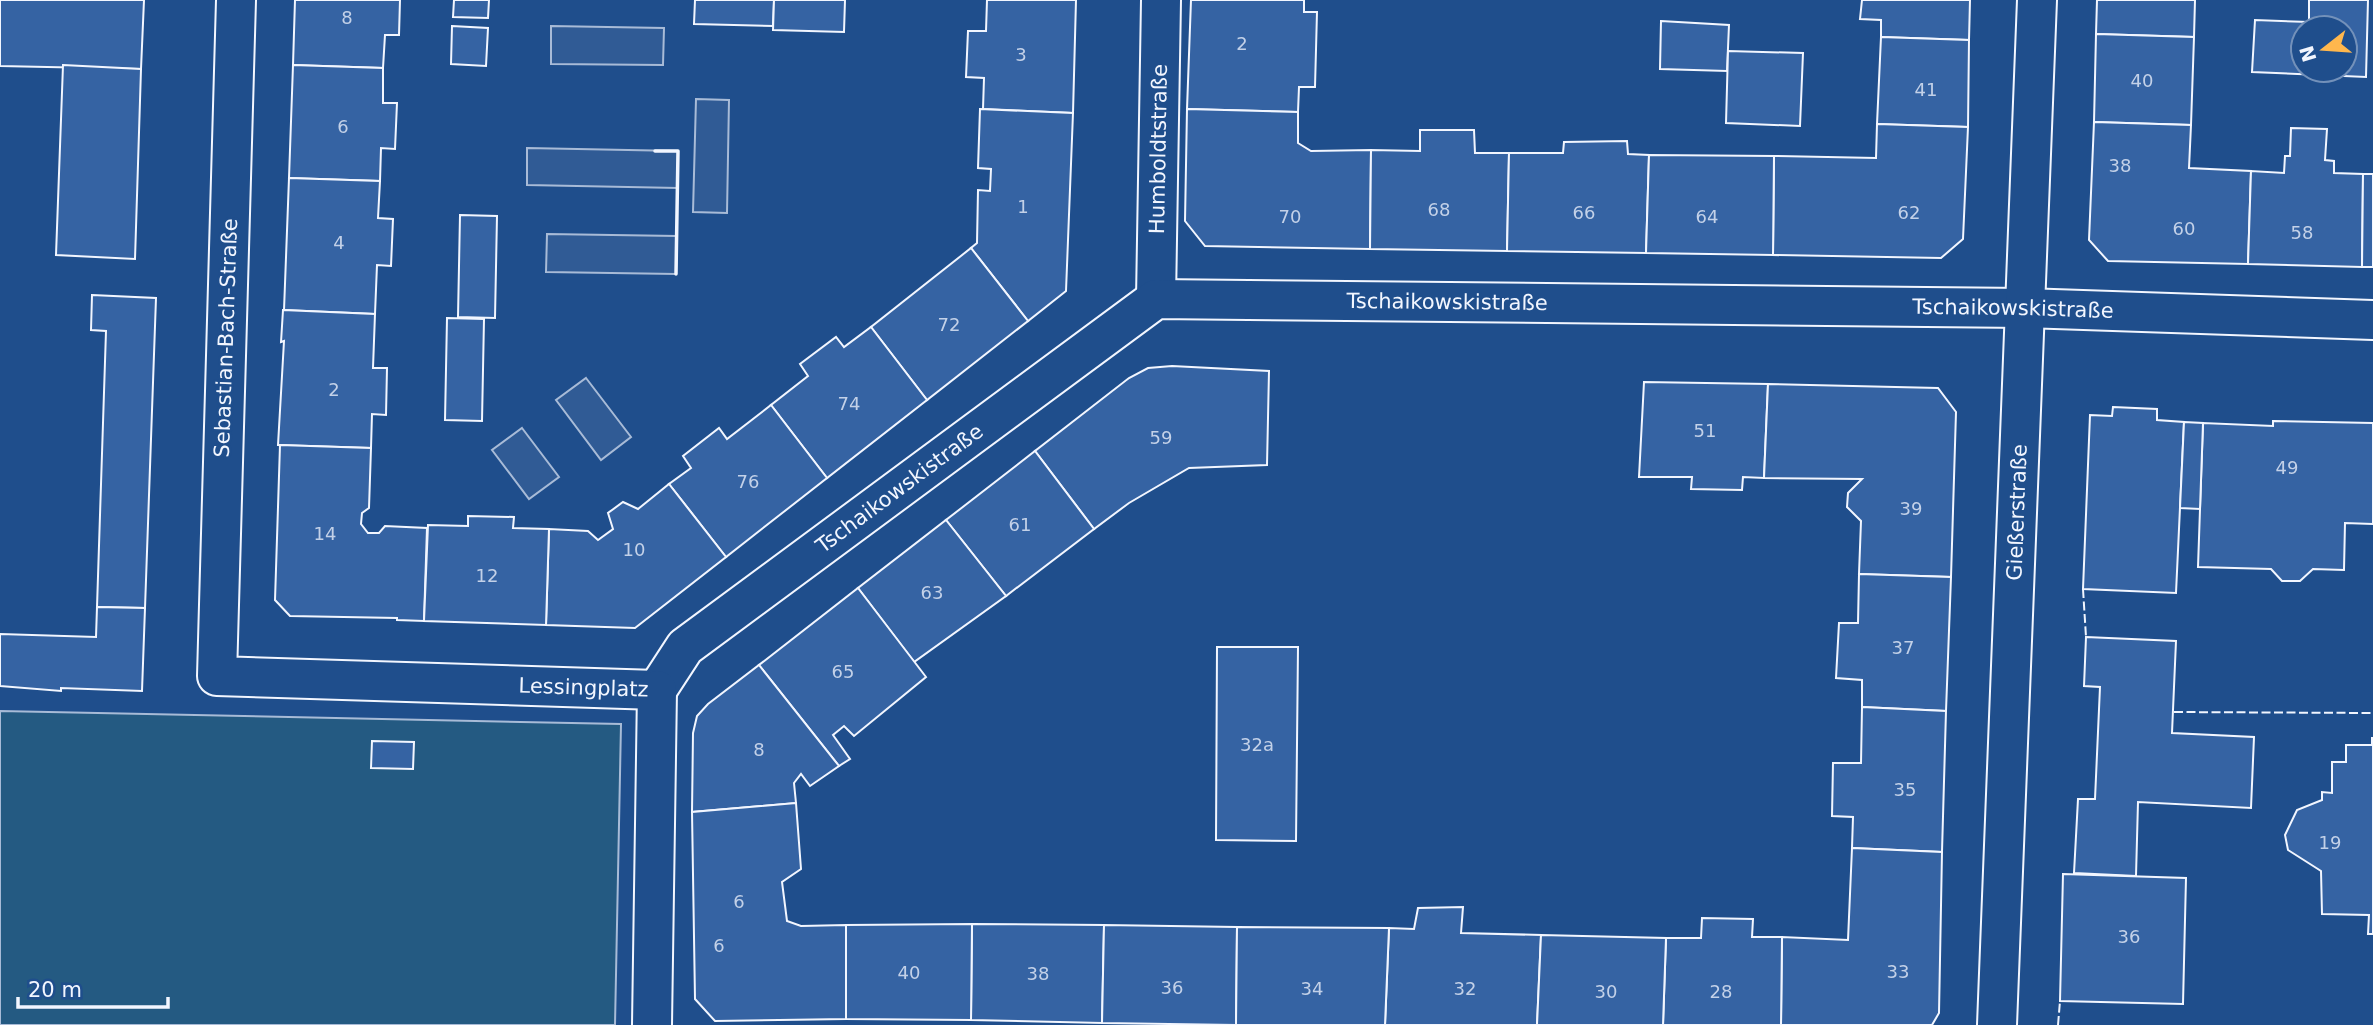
<svg xmlns="http://www.w3.org/2000/svg" width="2373" height="1025" viewBox="0 0 2373 1025" font-family="'DejaVu Sans',sans-serif">
<style>
.green{fill:#245a82;stroke:#a8bbd7;stroke-width:2}
.parking{fill:#305b95;stroke:#a8bbd7;stroke-width:2}
.building{fill:#3563a3;stroke:#f2f6ff;stroke-width:2;fill-rule:evenodd}
.lines{fill:none;stroke-linecap:round;stroke-linejoin:round}
.minor-casing{stroke:#f2f6ff;stroke-width:42}
.minor{stroke:#1f4e8c;stroke-width:38}
.fence{stroke:#f2f6ff;stroke-width:2;stroke-dasharray:9 3.5;stroke-linecap:butt}
.wall{stroke:#f2f6ff;stroke-width:3.5}
.labels{text-anchor:middle;dominant-baseline:central;stroke-width:5;stroke-linejoin:round;paint-order:stroke}
.number-label{font-size:18px;fill:#c3d1e8}
.street-label{font-size:21px;fill:#f2f6ff;stroke:#1f4e8c}
</style>
<rect width="100%" height="100%" fill="#1f4e8c"/>
<path class="green" d="M0 711 621 724 615 1025H0Z"/>
<g class="parking">
<path d="M551 26 664 28 663 65 551 64Z"/>
<path d="M696 99 729 100 727 213 693 212Z"/>
<path d="M527 148 678 151V188L527 185Z"/>
<path d="M547 234 677 236 676 274 546 272Z"/>
<path d="M586 378 631 437 601 460 556 400Z"/>
<path d="M522 428 559 477 529 499 492 450Z"/>
</g>
<g class="building">
<path d="M0 0H144L141 69 0 66Z"/>
<path d="M295 0H400L399 35H385L383 68 293 65Z"/>
<path d="M454 0H489L488 18 453 17Z"/>
<path d="M695 0H774L773 26 694 24Z"/>
<path d="M774 0H845L844 32 773 30Z"/>
<path d="M987 0H1076L1073 113 983 109 984 78 966 77 968 31H986Z"/>
<path d="M1191 0H1304V12H1317L1315 87H1299L1298 112 1187 109Z"/>
<path d="M1862 0H1970L1969 40 1881 37V20L1860 19Z"/>
<path d="M2097 0H2195L2194 37 2096 34Z"/>
<path d="M2309 0H2368L2366 77 2252 72 2255 20 2309 22ZM2303 28H2345V70H2303Z"/>
<path d="M1661 21 1729 25 1727 71 1660 69Z"/>
<path d="M452 26 488 28 486 66 451 64Z"/>
<path d="M2096 34 2194 37 2191 125 2094 122Z"/>
<path d="M1881 37 1969 40 1968 127 1877 124Z"/>
<path d="M1728 51 1803 53 1800 126 1726 123Z"/>
<path d="M63 65 141 69 135 259 56 255Z"/>
<path d="M293 65 383 68V103H397L395 149 381 148 380 181 289 178Z"/>
<path d="M980 109 1073 113 1066 291 1028 321 971 248 977 243 978 190 990 191 991 169 978 168Z"/>
<path d="M1187 109 1298 112V143L1311 151 1371 150 1370 249 1205 246 1185 221Z"/>
<path d="M2094 122 2191 125 2189 168 2251 171 2248 264 2108 261 2089 240Z"/>
<path d="M1877 124 1968 127 1963 239 1941 258 1773 255 1774 156 1876 158Z"/>
<path d="M2291 128 2327 129 2325 160 2334 161V173L2363 174 2362 267 2248 264 2251 171 2284 173 2285 156H2290Z"/>
<path d="M1420 130H1474L1475 153H1509L1507 251 1370 249 1371 150 1420 151Z"/>
<path d="M1627 141 1628 154 1649 155 1646 253 1507 251 1509 153H1563L1564 142Z"/>
<path d="M1649 155 1774 156 1773 255 1646 253Z"/>
<path d="M2363 174H2373V267H2362Z"/>
<path d="M289 178 380 181 378 218 393 219 391 266 377 265 375 314 284 310Z"/>
<path d="M460 215 497 216 495 318 458 317Z"/>
<path d="M971 248 1028 321 927 400 871 327Z"/>
<path d="M92 295 156 298 145 608 97 607 106 331 91 330Z"/>
<path d="M283 310 375 314 373 368H387L386 415 372 414 371 448 278 445 284 341 281 342Z"/>
<path d="M447 318 484 319 482 421 445 420Z"/>
<path d="M871 327 927 400 827 478 771 405 808 376 800 364 836 337 844 347Z"/>
<path d="M1172 366 1269 371 1267 465 1189 468 1129 503 1094 529 1035 451 1129 378 1148 368Z"/>
<path d="M1644 382 1768 384 1764 478 1743 477 1742 490 1691 489 1692 477H1639Z"/>
<path d="M1768 384 1938 388 1956 412 1951 577 1859 574 1861 521 1847 507 1848 493 1862 479 1764 478Z"/>
<path d="M771 405 827 478 726 557 669 484 691 468 683 456 719 428 727 439Z"/>
<path d="M2113 407 2157 409V420L2184 422 2176 593 2083 589 2090 415 2112 416Z"/>
<path d="M2273 421 2373 423V524L2345 523 2344 570 2313 569 2300 581H2282L2271 569 2198 567 2203 423 2273 426Z"/>
<path d="M2184 422 2203 423 2200 509 2180 508Z"/>
<path d="M280 445 371 448 369 508 362 513 361 524 368 533H379L385 526 427 528 424 621 397 620V618L290 616 275 600Z"/>
<path d="M1035 451 1094 529 1006 596 946 520Z"/>
<path d="M669 484 726 557 635 628 546 625 549 529 588 531 598 540 613 529 608 513 623 502 638 509Z"/>
<path d="M468 516 514 517 513 528 549 529 546 625 424 621 428 525 468 526Z"/>
<path d="M946 520 1006 596 914 662 858 588Z"/>
<path d="M1859 574 1951 577 1946 711 1862 707V680L1836 678 1839 623H1858Z"/>
<path d="M858 588 926 677 854 736 844 726 833 735 850 759 839 766 759 665Z"/>
<path d="M97 607 145 608 142 691 61 688V691L0 686V634L96 637Z"/>
<path d="M2086 637 2176 641 2172 733 2254 737 2251 808 2138 802 2136 876 2074 873 2078 799H2095L2100 687 2084 686Z"/>
<path d="M1217 647H1298L1296 841 1216 840Z"/>
<path d="M759 665 839 766 810 786 801 774 794 783 796 803 692 812 693 733 697 716 708 704Z"/>
<path d="M1862 707 1946 711 1942 852 1852 848 1853 817 1832 816 1833 763H1861Z"/>
<path d="M2372 738H2373V934H2368L2369 915 2322 914 2321 871 2288 850 2285 835 2297 810 2322 800V792L2332 793V762H2346V745H2372Z"/>
<path d="M372 741 414 742 413 769 371 768Z"/>
<path d="M796 803 801 869 782 882 787 921 801 926 846 925V1019L715 1021 695 999 692 812Z"/>
<path d="M1852 848 1942 852 1939 1013 1932 1025H1781L1782 937 1848 940Z"/>
<path d="M2063 874 2186 878 2183 1004 2060 1001Z"/>
<path d="M1463 907 1461 933 1541 935 1537 1025H1385L1389 928 1414 929 1418 908Z"/>
<path d="M1702 918 1753 919 1752 937H1782L1781 1025H1663L1666 938H1701Z"/>
<path d="M972 924 1104 925 1102 1023 971 1020Z"/>
<path d="M972 924 971 1020 846 1019V925Z"/>
<path d="M1104 925 1237 927 1236 1025 1102 1023Z"/>
<path d="M1237 927 1389 928 1385 1025H1236Z"/>
<path d="M1541 935 1666 938 1663 1025H1537Z"/>
</g>
<g class="lines">
<g class="minor-casing">
<g id="minor">
<path id="s1" d="M236 0 217 676 657 690"/>
<path id="s2" d="M1156 299 1161 0"/>
<path id="s3" d="M657 690 685 647 1156 299 2025 308 2373 320"/>
<path d="M652 1025 657 690"/>
<path id="s4" d="M1997 1025 2037 0"/>
</g>
</g>
<use href="#minor" class="minor"/>
<g class="fence">
<path d="M2083 589 2086 637"/>
<path d="M2174 712 2373 713"/>
<path d="M2058 1025 2060 1001"/>
</g>
<path class="wall" d="M655 151H678L676 274"/>
</g>
<g class="labels">
<g class="number-label">
<text x="347" y="17">8</text>
<text x="1242" y="43">2</text>
<text x="1021" y="54">3</text>
<text x="2142" y="80">40</text>
<text x="1926" y="89">41</text>
<text x="343" y="126">6</text>
<text x="2120" y="165">38</text>
<text x="1023" y="206">1</text>
<text x="1439" y="209">68</text>
<text x="1584" y="212">66</text>
<text x="1909" y="212">62</text>
<text x="1290" y="216">70</text>
<text x="1707" y="216">64</text>
<text x="2184" y="228">60</text>
<text x="2302" y="232">58</text>
<text x="339" y="242">4</text>
<text x="949" y="324">72</text>
<text x="334" y="389">2</text>
<text x="849" y="403">74</text>
<text x="1705" y="430">51</text>
<text x="1161" y="437">59</text>
<text x="2287" y="467">49</text>
<text x="748" y="481">76</text>
<text x="1911" y="508">39</text>
<text x="1020" y="524">61</text>
<text x="325" y="533">14</text>
<text x="634" y="549">10</text>
<text x="487" y="575">12</text>
<text x="932" y="592">63</text>
<text x="1903" y="647">37</text>
<text x="843" y="671">65</text>
<text x="1257" y="744">32a</text>
<text x="759" y="749">8</text>
<text x="1905" y="789">35</text>
<text x="2330" y="842">19</text>
<text x="739" y="901">6</text>
<text x="2129" y="936">36</text>
<text x="719" y="945">6</text>
<text x="1898" y="971">33</text>
<text x="909" y="972">40</text>
<text x="1038" y="973">38</text>
<text x="1172" y="987">36</text>
<text x="1312" y="988">34</text>
<text x="1465" y="988">32</text>
<text x="1606" y="991">30</text>
<text x="1721" y="991">28</text>
</g>
<g class="street-label">
<text stroke="none"><textPath href="#s2" startOffset="150">Humboldtstraße</textPath></text>
<text stroke="none"><textPath href="#s3" startOffset="928">Tschaikowskistraße</textPath></text>
<text stroke="none"><textPath href="#s3" startOffset="1494">Tschaikowskistraße</textPath></text>
<text transform="translate(226 338) rotate(-88)">Sebastian-Bach-Straße</text>
<text stroke="none"><textPath href="#s3" startOffset="318">Tschaikowskistraße</textPath></text>
<text stroke="none"><textPath href="#s4" startOffset="513">Gießerstraße</textPath></text>
<text stroke="none"><textPath href="#s1" startOffset="1043">Lessingplatz</textPath></text>
</g>
</g>
<g transform="translate(2324 49) rotate(253)"><circle r="33" fill="#1f4e8c" stroke="#7391ba" stroke-width="2"/>
<path d="M0-5L12 26L0 18L-12 26Z" fill="#ffb74d"/>
<text y="-10" font-size="19" font-weight="bold" text-anchor="middle" fill="#f2f6ff">N</text>
</g>
<path d="M18 997v10h150v-10" fill="none" stroke="#f2f6ff" stroke-width="3.5"/>
<text x="28" y="997" font-size="21" fill="#f2f6ff" stroke="#1f4e8c" stroke-width="5" paint-order="stroke">20 m</text>
</svg>
